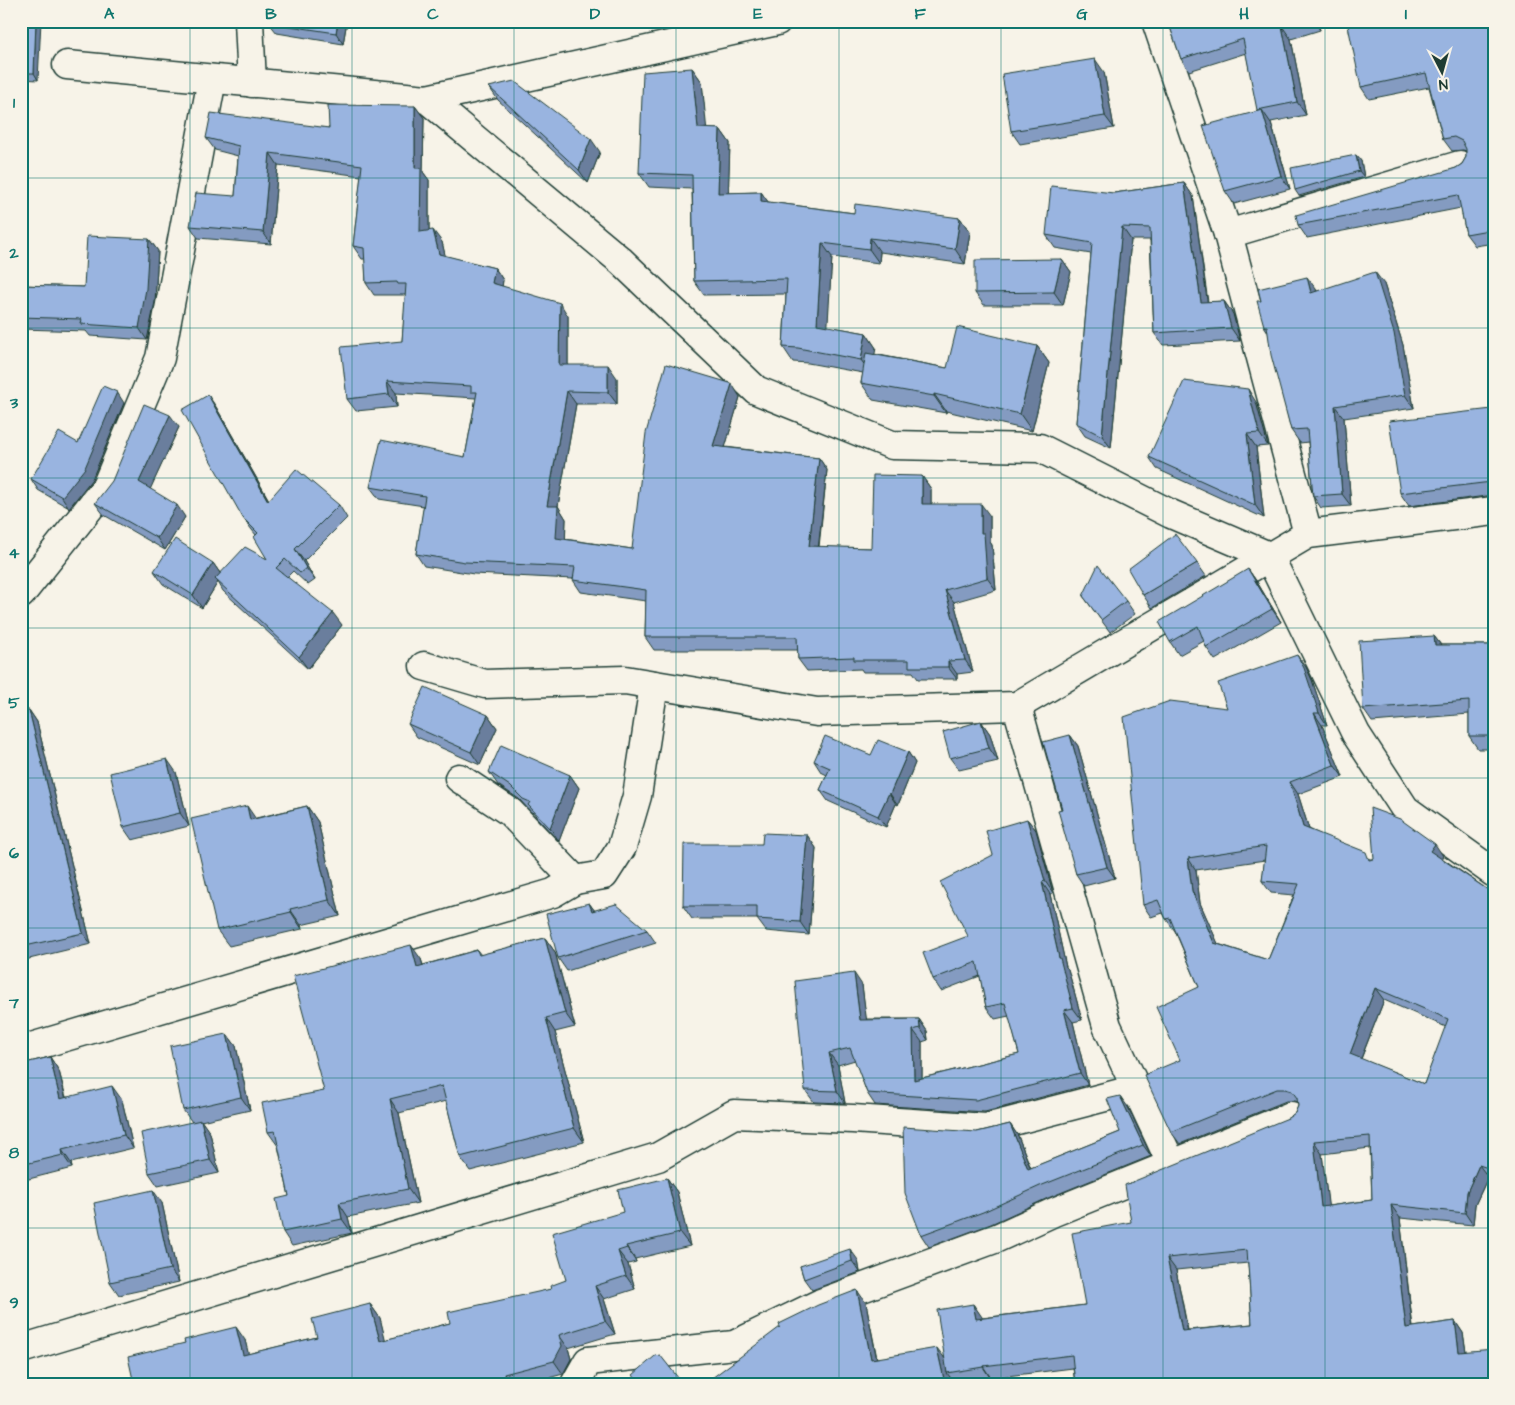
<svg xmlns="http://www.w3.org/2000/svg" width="1515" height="1405" viewBox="0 0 1515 1405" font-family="'Architects Daughter',sans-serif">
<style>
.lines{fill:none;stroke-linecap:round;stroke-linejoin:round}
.minor-casing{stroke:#1f3d34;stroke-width:31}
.minor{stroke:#f7f3e8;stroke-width:28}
.wall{fill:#849bc1;stroke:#1f3d34;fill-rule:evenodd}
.shaded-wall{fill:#6b7e9d;stroke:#1f3d34}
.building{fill:#99b4e0;stroke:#1f3d34;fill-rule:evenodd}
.grid{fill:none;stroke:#0f766e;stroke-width:1;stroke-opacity:0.55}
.neatline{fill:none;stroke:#0f766e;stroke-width:2}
.grid-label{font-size:16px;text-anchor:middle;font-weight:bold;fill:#0f766e}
</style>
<rect width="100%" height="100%" fill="#f7f3e8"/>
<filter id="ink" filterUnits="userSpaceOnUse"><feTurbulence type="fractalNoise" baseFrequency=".02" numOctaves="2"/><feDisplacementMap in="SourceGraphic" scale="10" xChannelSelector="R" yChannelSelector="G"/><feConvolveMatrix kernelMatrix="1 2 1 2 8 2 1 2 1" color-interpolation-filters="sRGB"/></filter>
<g filter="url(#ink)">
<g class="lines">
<g class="minor-casing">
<g id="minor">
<path d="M249 21 252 83"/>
<path d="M1156 21 1228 234 1308 534"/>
<path d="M67 65 427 99 621 261 756 390 892 445 1040 448 1171 514 1269 556 1356 734 1405 809 1494 873"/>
<path d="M427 99 777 21"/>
<path d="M1228 234 1460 165"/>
<path d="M21 594 106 487 160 358 212 79"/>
<path d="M424 666 485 684 625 680 817 712 1017 706 1308 534 1494 511"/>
<path d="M1017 706 1107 1026 1172 1165"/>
<path d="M459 778 510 812 575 880"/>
<path d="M21 1050 553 893 575 880 604 875 622 847 637 796 654 685"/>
<path d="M21 1349 658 1157 734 1114 853 1119 986 1128 1136 1089"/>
<path d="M575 1384 588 1361 734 1345 821 1303 997 1238 1054 1212 1291 1116"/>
</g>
</g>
<use href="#minor" class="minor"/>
</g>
<g class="wall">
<path d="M21 21 38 80 21 79Z"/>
<path d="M270 21H347L343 44 277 33 269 23Z"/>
<path d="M969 21H1009L973 27Z"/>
<path d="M1100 21H1120L1102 25Z"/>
<path d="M1168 21H1317L1320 30 1291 39 1306 115 1271 122 1290 189 1234 204 1225 191 1258 111 1246 53 1189 71 1181 59Z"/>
<path d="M1494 21V243L1475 246 1466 234 1461 208 1307 238 1298 225 1456 168 1462 164 1466 157V151L1463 150 1452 151 1443 139 1429 87 1369 99 1361 87Z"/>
<path d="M692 68 702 82 706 129H720L730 143 728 193 761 192 768 202 854 213 960 218 970 232 965 264 880 252 879 263 832 257 827 326 866 333 876 348 874 354 947 368 1037 346 1049 363 1032 431 946 411V413L873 400 861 383 863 373 808 363 793 362 783 347 786 294 704 295 694 281 692 189 649 187 639 173Z"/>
<path d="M1104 72 1114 128 1020 144 1011 131Z"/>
<path d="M489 87 600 152 588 183 498 100Z"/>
<path d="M415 106 424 118 423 172 429 180V230L442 242 445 256 495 268 503 280 502 286 568 316V365L617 378V404H576L558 506 566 519 565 539 632 549 740 397 725 447 819 458 827 470 819 547 871 548 922 476 931 489V504L990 516V542L992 545 996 590 954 602 973 672 957 674V679H918L913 672H863L861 669 807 671 798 659V650H654L645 637 646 601 581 592 573 580V579L474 574 424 566 416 554 424 506 379 499 370 487 465 457 476 398 396 393 397 407 356 411 347 399 402 341 406 295H374L366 283 365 259H362L353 246 361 176 278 165 271 244 198 238 190 226 235 196 238 156 215 150 206 138 329 128Z"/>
<path d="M1356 155 1361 161 1364 177 1299 196 1295 190Z"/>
<path d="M1184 183 1193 196 1208 302 1224 301 1233 314 1240 341 1163 345 1154 333 1150 240H1131L1111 448 1085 436 1076 423 1091 254 1055 248 1046 235 1114 193Z"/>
<path d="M149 239 158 251 155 302 147 340 90 336 86 331 21 329V285L84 287Z"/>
<path d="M1062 259 1071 272 1063 305H984L975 293Z"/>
<path d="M1384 284 1403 345 1414 408 1344 418 1351 506 1321 508 1313 496 1308 442 1300 443 1291 430 1268 332 1264 326 1261 301 1316 289V291Z"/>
<path d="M208 395 216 407 269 500 339 505 347 518 304 561 315 580 308 585 293 571 287 577 342 625 308 669 223 591 218 582 202 608 163 584 154 571 213 563 220 573 267 559 256 535 252 530 243 518Z"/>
<path d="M1256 402 1268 446 1256 447 1264 518 1157 469 1149 457Z"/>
<path d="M124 403 92 479 69 508 38 490 31 479 78 443Z"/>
<path d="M1492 409 1494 412V495L1409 506 1400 493Z"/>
<path d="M179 427 150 489 185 517 165 550 104 515 95 503Z"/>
<path d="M1197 563 1206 576 1152 608 1143 595Z"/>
<path d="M1248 569 1257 582 1281 622 1215 660 1206 647 1204 641 1179 655 1170 642Z"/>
<path d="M1083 596 1126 601 1135 614 1110 632Z"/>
<path d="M1434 636 1441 645H1494V749H1478L1469 736V714L1372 722 1363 709Z"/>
<path d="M1306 667 1312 680 1327 725H1322L1343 777 1298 794 1309 829 1371 859 1443 856 1442 858 1494 894V1179L1488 1177 1475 1205 1473 1225 1400 1218 1413 1327 1455 1321 1463 1333 1466 1351 1494 1384H1075L1073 1368 991 1378V1379L964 1384H954L950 1377 951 1384H704L866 1303 877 1358H944L973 1304 982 1318 1085 1305 1131 1222 1288 1118 1295 1113 1298 1106V1102L1294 1101H1286L1180 1144 1171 1132 1180 1060 1199 987 1175 931 1166 919 1163 913 1151 917 1143 905 1227 708ZM1265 860 1262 881 1271 893 1294 895 1268 960 1218 944 1200 903 1196 870ZM1384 1000 1446 1027 1424 1084 1361 1059ZM1370 1148 1372 1200 1328 1206 1322 1154ZM1248 1263 1252 1324 1188 1330 1176 1270Z"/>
<path d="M29 710 37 722 91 944 21 961V712Z"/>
<path d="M488 715 497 728 480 765 417 737 408 724Z"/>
<path d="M981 721 990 734 998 761 959 770 950 758Z"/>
<path d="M1070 735 1078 746 1115 878 1084 886 1076 874 1062 809Z"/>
<path d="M908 752 915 763 898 805 896 804 886 827 828 801 820 790 827 775 821 772 814 761Z"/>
<path d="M176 772 189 826 132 840 123 827Z"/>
<path d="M489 772 570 775 579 788 559 841 537 818 534 813 531 812 519 799 498 785Z"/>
<path d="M307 806 318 822 340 916 301 925 302 929 229 946 217 930 256 818Z"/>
<path d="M1027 819 1036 830 1053 893 1050 894 1066 967 1068 969 1082 1020 1073 1022 1088 1085 985 1112 875 1105 867 1093 855 1060 838 1065 845 1103 814 1102 805 1090 862 985 866 1019H919L927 1031 928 1040 922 1042V1078L1019 1054 1009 1016 995 1019 986 1007 980 976 941 991 933 979 968 936 993 855Z"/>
<path d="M807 835 816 848 809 935 766 931 757 919H692L683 906 762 844Z"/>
<path d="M589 903 594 910 647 930 656 943 567 971 558 958Z"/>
<path d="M545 938 555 952 575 1027 555 1032 584 1142 470 1171 460 1157 446 1101 399 1113 418 1203 348 1217 352 1233 292 1246 283 1232 289 1196 278 1146 268 1132 324 1091 421 959 423 965 477 950 481 955Z"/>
<path d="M21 986 27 1011 21 1013Z"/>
<path d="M227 1034 236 1046 250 1110 201 1121 210 1133 219 1173 158 1186 149 1173 192 1122 183 1110Z"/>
<path d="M50 1057 59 1071 66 1097 122 1100 133 1148 71 1163 72 1168 21 1181V1064Z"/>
<path d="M1128 1107 1151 1156 1048 1198 991 1224 929 1247 921 1235 977 1132 1010 1124 1018 1136 1031 1168 1120 1132Z"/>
<path d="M667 1178 677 1192 690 1246 635 1259 636 1262 628 1264 635 1289 604 1299 615 1334 568 1348 571 1359 563 1374 527 1384H134L185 1343 245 1340 248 1354 317 1337 370 1304 380 1318 385 1340 450 1323 551 1289 566 1280 623 1212Z"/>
<path d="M162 1203 179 1282 119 1295 110 1282Z"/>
<path d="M858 1260 860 1272 812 1290 804 1279 800 1266Z"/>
</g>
<g class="shaded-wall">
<path d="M36 21H41L38 80 34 73Z"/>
<path d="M338 21H347L343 44 336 33Z"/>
<path d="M1314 21H1317L1320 30Z"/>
<path d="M1282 26 1291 39 1306 115 1297 102Z"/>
<path d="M1095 59 1104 72 1114 128 1105 116Z"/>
<path d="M692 68 702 82 708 142 698 128Z"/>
<path d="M415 106 424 118 423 172 429 180V244L420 232 415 168Z"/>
<path d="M1262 110 1271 123 1290 189 1281 176Z"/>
<path d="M21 119 23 120 21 131Z"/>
<path d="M720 129 730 143 728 207 718 193Z"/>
<path d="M591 139 600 152 588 183 579 170Z"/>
<path d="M270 153 278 165 271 244 263 232Z"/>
<path d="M1356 155 1361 161 1364 177 1359 171Z"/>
<path d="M1184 183 1193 196 1209 314 1201 302Z"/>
<path d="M761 192 771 206 761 201Z"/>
<path d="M960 218 970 232 965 264 955 249Z"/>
<path d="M1122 227 1131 240 1111 448 1102 436Z"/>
<path d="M433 230 442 242 448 267 439 254Z"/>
<path d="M870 238 880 252 879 263 869 249Z"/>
<path d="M149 239 158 251 155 302 147 340 139 328Z"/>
<path d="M822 243 832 257 827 339 817 324Z"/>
<path d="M1062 259 1071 272 1063 305 1054 292Z"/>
<path d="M495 268 503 280 501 296 492 283Z"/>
<path d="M1375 272 1384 284 1403 345 1414 408 1405 395Z"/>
<path d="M1307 277 1316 289 1320 305 1311 293Z"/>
<path d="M1224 301 1233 314 1240 341 1231 328Z"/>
<path d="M560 303 568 316V377L559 365Z"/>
<path d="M866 333 876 348 871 374 861 360Z"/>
<path d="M1037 346 1049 363 1032 431 1020 414Z"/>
<path d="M608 365 617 378V404L608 392Z"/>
<path d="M387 381 396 393 397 407 389 394Z"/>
<path d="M732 384 740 397 722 458 713 446Z"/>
<path d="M1248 389 1256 402 1268 446 1259 433Z"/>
<path d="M567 391 576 404 558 506 566 519 565 550 556 538 547 506Z"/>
<path d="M117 392 124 403 92 479 69 508 62 497Z"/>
<path d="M934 394 946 411V413L934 396Z"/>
<path d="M208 395 216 407 276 513 268 501Z"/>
<path d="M1335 406 1344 418 1351 506 1342 494Z"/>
<path d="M170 415 179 427 148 494 139 482Z"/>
<path d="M1247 434 1256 447 1264 518 1255 505Z"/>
<path d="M819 458 827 470 817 559 809 546Z"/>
<path d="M922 476 931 489V516L922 504Z"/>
<path d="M981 504 990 516V542L992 545 996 590 987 578 981 533Z"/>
<path d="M177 505 185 517 165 550 157 538Z"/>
<path d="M295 549 304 561 315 580 306 568Z"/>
<path d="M213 563 222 576 215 579 218 582 202 608 193 595Z"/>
<path d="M1248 569 1257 582 1281 622 1272 609Z"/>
<path d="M945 590 954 602 973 672 965 660Z"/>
<path d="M333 613 342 625 308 669 299 657Z"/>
<path d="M1434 636 1443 648 1435 645Z"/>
<path d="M1297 655 1306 667 1312 680 1327 725 1319 713Z"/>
<path d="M948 661 957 674V679L948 667Z"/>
<path d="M29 710 37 722 91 944 83 933Z"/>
<path d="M1314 713 1322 725 1343 777 1334 765Z"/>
<path d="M488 715 497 728 480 765 471 752Z"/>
<path d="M981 721 990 734 998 761 989 748Z"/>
<path d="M1070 735 1078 746 1115 878 1107 867Z"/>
<path d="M908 752 915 763 898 805 890 794Z"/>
<path d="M167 759 176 772 189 826 180 813Z"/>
<path d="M570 775 579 788 559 841 550 828Z"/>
<path d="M1290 782 1298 794 1312 839 1303 827Z"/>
<path d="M889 793 896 804 886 827 878 816Z"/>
<path d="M247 806 258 822 250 820Z"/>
<path d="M307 806 318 822 340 916 329 900Z"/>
<path d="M1027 819 1036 830 1053 893 1045 881Z"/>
<path d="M807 835 816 848 809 935 800 922Z"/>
<path d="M1435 844 1443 856 1439 863 1430 851Z"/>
<path d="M1188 858 1196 870 1200 903 1223 955 1214 943 1192 891Z"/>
<path d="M1042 882 1050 894 1066 967 1068 969 1082 1020 1073 1008 1059 958Z"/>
<path d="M589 903 598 915 592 911Z"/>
<path d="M290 909 301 925 302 929 291 912Z"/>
<path d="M545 938 555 952 575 1027 565 1013Z"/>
<path d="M411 945 421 959 427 980 417 967Z"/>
<path d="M854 973 862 985 868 1031 860 1020Z"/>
<path d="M21 986 27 1011 21 1003Z"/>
<path d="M1375 988 1384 1000 1358 1066 1350 1054Z"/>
<path d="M1064 1010 1073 1022 1088 1085 1080 1073Z"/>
<path d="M546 1018 555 1032 584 1142 574 1128Z"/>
<path d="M919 1019 927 1031 928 1040 920 1028Z"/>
<path d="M913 1030 922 1042V1092L914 1080Z"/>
<path d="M227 1034 236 1046 250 1110 241 1097Z"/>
<path d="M829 1053 838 1065 845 1103 837 1091Z"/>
<path d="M50 1057 59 1071 69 1112 60 1099Z"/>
<path d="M112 1086 122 1100 133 1148 124 1135Z"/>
<path d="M1120 1096 1128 1107 1151 1156 1143 1145Z"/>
<path d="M390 1099 399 1113 418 1203 408 1189Z"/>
<path d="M201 1120 210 1133 219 1173 210 1160Z"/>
<path d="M1010 1124 1018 1136 1035 1180 1028 1169Z"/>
<path d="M1314 1141 1322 1154 1330 1219 1321 1207Z"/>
<path d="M62 1150 71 1163 72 1168 63 1155Z"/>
<path d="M1479 1165 1488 1177 1475 1205 1473 1225 1465 1213 1467 1192Z"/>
<path d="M667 1178 677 1192 690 1246 680 1233Z"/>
<path d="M153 1190 162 1203 179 1282 170 1269Z"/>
<path d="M339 1203 348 1217 352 1233 342 1219Z"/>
<path d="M1391 1205 1400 1218 1414 1340 1406 1328Z"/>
<path d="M626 1246 635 1259 636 1262 627 1248Z"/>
<path d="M850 1249 858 1260 860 1272 852 1261Z"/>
<path d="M618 1251 628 1264 635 1289 626 1276Z"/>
<path d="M1167 1258 1176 1270 1190 1343 1182 1331Z"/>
<path d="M595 1286 604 1299 615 1334 605 1321Z"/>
<path d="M857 1290 866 1303 879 1371 871 1359Z"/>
<path d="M370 1304 380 1318 389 1354 380 1341Z"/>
<path d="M973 1304 982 1317 984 1331 976 1319Z"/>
<path d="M1455 1321 1463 1333 1468 1364 1459 1352Z"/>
<path d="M236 1327 245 1340 252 1368 243 1355Z"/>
<path d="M559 1335 568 1348 571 1359 563 1374 554 1361Z"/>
<path d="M937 1348 946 1360 947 1373 950 1377 951 1384H945Z"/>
<path d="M983 1366 991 1378V1379L983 1367Z"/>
<path d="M504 1374 511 1384H506Z"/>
</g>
<g class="building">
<path d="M21 21H36L34 73H21Z"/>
<path d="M270 21H338L336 33 269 23Z"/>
<path d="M1168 21H1299L1282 26 1297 102 1257 110 1243 39 1181 59Z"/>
<path d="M1371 21H1494V229L1466 234 1458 195 1298 225 1296 215 1456 168 1462 164 1466 157V149L1462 141 1454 137 1443 139 1426 73 1361 87 1348 26Z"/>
<path d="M1095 59 1105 116 1011 131 1002 74Z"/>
<path d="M692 68 698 128 720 129 718 193 761 192V201L854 213 855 204 960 218 955 249 870 238 869 249 822 243 817 324 866 333 861 360 798 348 783 347 787 279 694 281 692 175 639 173 643 72Z"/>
<path d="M514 81 591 139 579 170 489 87Z"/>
<path d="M328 105 415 106V168H421L420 232 433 230 439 254 495 268 492 283 560 303 559 365H608V392L567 391 547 506H558L556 538 632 549 646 433 666 364 730 383 732 384 713 446 819 458 809 546 871 548 873 475 922 476V504H981V533H984L987 578 945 590 965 660 948 661V667H909V660H854V657L798 659 797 637H645L646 590 573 580 575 567 465 562 416 554 425 496 370 487 381 440 465 457 477 392H471V386L387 381 389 394 347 399 341 347 402 341 406 284H398L397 282 366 283 364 248 353 246 362 165 270 153 263 232 190 226 196 193 235 196 239 146 206 138 211 113 329 128Z"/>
<path d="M1262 110 1281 176 1225 191 1203 126Z"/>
<path d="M1356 155 1359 171 1295 190 1291 168Z"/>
<path d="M1184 183 1201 302 1224 301 1231 328 1154 333 1150 228 1122 227 1102 436 1076 423 1092 243 1046 235 1051 186 1114 193Z"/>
<path d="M87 236 149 239 146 289 139 328 81 324 82 319 21 317V285L84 287Z"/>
<path d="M1062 259 1054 292 975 293V260Z"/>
<path d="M1375 272 1394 333 1405 395 1335 406 1342 494 1313 496 1307 429 1291 430 1271 355 1267 326H1264L1257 301H1261L1258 289 1307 277 1311 293Z"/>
<path d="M957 327 1037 346 1020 414 934 394V396L861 383 866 353 947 368Z"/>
<path d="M1184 381 1248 389 1259 433 1247 434 1255 505 1149 457Z"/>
<path d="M103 386 117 392 85 468 62 497 31 479 59 432 78 443Z"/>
<path d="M208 395 268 501 296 469 339 505 295 549 306 568 300 573 285 559 276 568 333 613 299 657 215 579 245 547 267 559 254 537 258 533 243 518 182 410Z"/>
<path d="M144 404 170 415 139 482 177 505 157 538 95 503 112 481Z"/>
<path d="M1492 409 1494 424V482L1483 483 1400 493 1389 421Z"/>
<path d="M1175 534 1197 563 1143 595 1128 569Z"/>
<path d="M175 539 213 563 193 595 154 571Z"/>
<path d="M1098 565 1126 601 1101 620 1083 596Z"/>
<path d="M1248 569 1272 609 1206 647 1198 626 1170 642 1159 622Z"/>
<path d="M1434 636 1435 645H1494V736H1469V701L1363 709 1359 641Z"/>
<path d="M1297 655 1304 668 1319 713H1314L1334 765 1290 782 1303 827 1366 852 1369 860 1374 859 1370 808 1400 819 1435 844 1430 851 1494 894V1170L1479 1165 1467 1192 1465 1213 1391 1205 1406 1328 1455 1321 1459 1352 1494 1349V1384H1413V1383L1407 1384H1359L1358 1382 1340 1384H1075L1072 1355 983 1366V1367L947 1373 937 1310 973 1304 976 1319 1085 1305 1072 1233 1131 1222 1125 1185 1288 1118 1295 1113 1298 1106 1297 1098 1292 1091 1285 1089H1277L1171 1132 1144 1075 1180 1060 1156 1007 1199 987 1170 918 1166 919 1158 900 1143 905 1124 717 1170 701 1227 708 1218 683ZM1266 846 1262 881 1299 884 1268 960 1214 943 1192 891 1188 858ZM1375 988 1448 1019 1424 1084 1350 1054ZM1370 1136 1372 1200 1321 1207 1314 1141ZM1247 1250 1252 1324 1182 1331 1167 1258Z"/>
<path d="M425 687 488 715 471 752 408 724Z"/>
<path d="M29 710 83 933 21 947V712Z"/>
<path d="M981 721 989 748 950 758 943 732Z"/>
<path d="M1070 735 1107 867 1076 874 1058 810 1062 809 1043 742Z"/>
<path d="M825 736 871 755 878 740 908 752 890 794 889 793 878 816 820 790 830 768 814 761Z"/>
<path d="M501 745 570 775 550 828 528 805 530 802 523 799 510 786 489 772Z"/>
<path d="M167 759 180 813 123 827 110 773Z"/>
<path d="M247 806 250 820 307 806 329 900 290 909 291 912 217 930 191 819Z"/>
<path d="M1027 819 1045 881 1042 882 1059 958H1060L1073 1008 1064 1010 1080 1073 976 1100 867 1093 850 1048 829 1053 837 1091 805 1090 795 981 854 973 860 1020 919 1019 920 1028 913 1030 914 1080 1019 1054 1005 1003 986 1007 977 962 933 979 923 953 968 936 940 882 993 855 986 831Z"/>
<path d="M763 833 807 835 800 922 757 919V906H683L684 844H762Z"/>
<path d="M589 903 592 911 616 904 647 930 558 958 546 914Z"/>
<path d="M545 938 565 1013 546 1018 574 1128 460 1157 442 1086 390 1099 408 1189 339 1203 342 1219 283 1232 276 1199 289 1196 275 1131 268 1132 262 1103 324 1091 293 976 411 945 417 967 477 950 479 955Z"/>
<path d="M227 1034 241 1097 183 1110 170 1046Z"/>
<path d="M50 1057 60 1099 112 1086 124 1135 62 1150 63 1155 21 1165V1064Z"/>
<path d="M1120 1096 1143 1145 1040 1186 983 1212 921 1235 905 1193 903 1127 977 1132 1010 1124 1028 1169 1120 1132 1107 1099Z"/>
<path d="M201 1120 210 1160 149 1173 141 1133Z"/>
<path d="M667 1178 680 1233 626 1246 627 1248 618 1251 626 1276 595 1286 605 1321 559 1335 562 1346 554 1361 504 1374 506 1384H409L408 1381H406L405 1378 382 1384H134L128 1357 185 1343 184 1340 236 1327 243 1355 317 1337 312 1319 370 1304 380 1341 450 1323 448 1312 551 1289 550 1286 566 1280 552 1233 623 1212 618 1190Z"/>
<path d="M153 1190 170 1269 110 1282 94 1203Z"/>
<path d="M850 1249 852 1261 804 1279 800 1266Z"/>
<path d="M857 1290 871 1359 937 1348 945 1384H704L780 1327 779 1324 818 1305Z"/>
<path d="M660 1355 683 1384H639L633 1375 655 1356Z"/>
</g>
</g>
<path class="grid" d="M190 21V1384M352 21V1384M514 21V1384M676 21V1384M839 21V1384M1001 21V1384M1163 21V1384M1325 21V1384M21 178H1494M21 328H1494M21 478H1494M21 628H1494M21 778H1494M21 928H1494M21 1078H1494M21 1228H1494"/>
<rect width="1515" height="1405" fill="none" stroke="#f7f3e8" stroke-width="55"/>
<g transform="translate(1442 72) rotate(174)" stroke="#f7f3e8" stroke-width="4" paint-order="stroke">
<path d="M0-4L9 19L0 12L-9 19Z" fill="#1f3d34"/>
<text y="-8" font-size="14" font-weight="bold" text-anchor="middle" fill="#1f3d34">N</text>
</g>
<rect x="28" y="28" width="1460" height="1350" class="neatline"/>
<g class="grid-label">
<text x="109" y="19">A</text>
<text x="271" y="19">B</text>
<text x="433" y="19">C</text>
<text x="595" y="19">D</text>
<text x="758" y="19">E</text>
<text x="920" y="19">F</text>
<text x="1082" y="19">G</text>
<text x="1244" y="19">H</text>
<text x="1406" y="19">I</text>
<text x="14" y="108">1</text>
<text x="14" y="258">2</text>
<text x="14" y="408">3</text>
<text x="14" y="558">4</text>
<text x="14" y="708">5</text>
<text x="14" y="858">6</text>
<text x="14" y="1008">7</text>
<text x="14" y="1158">8</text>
<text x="14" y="1308">9</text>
</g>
</svg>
